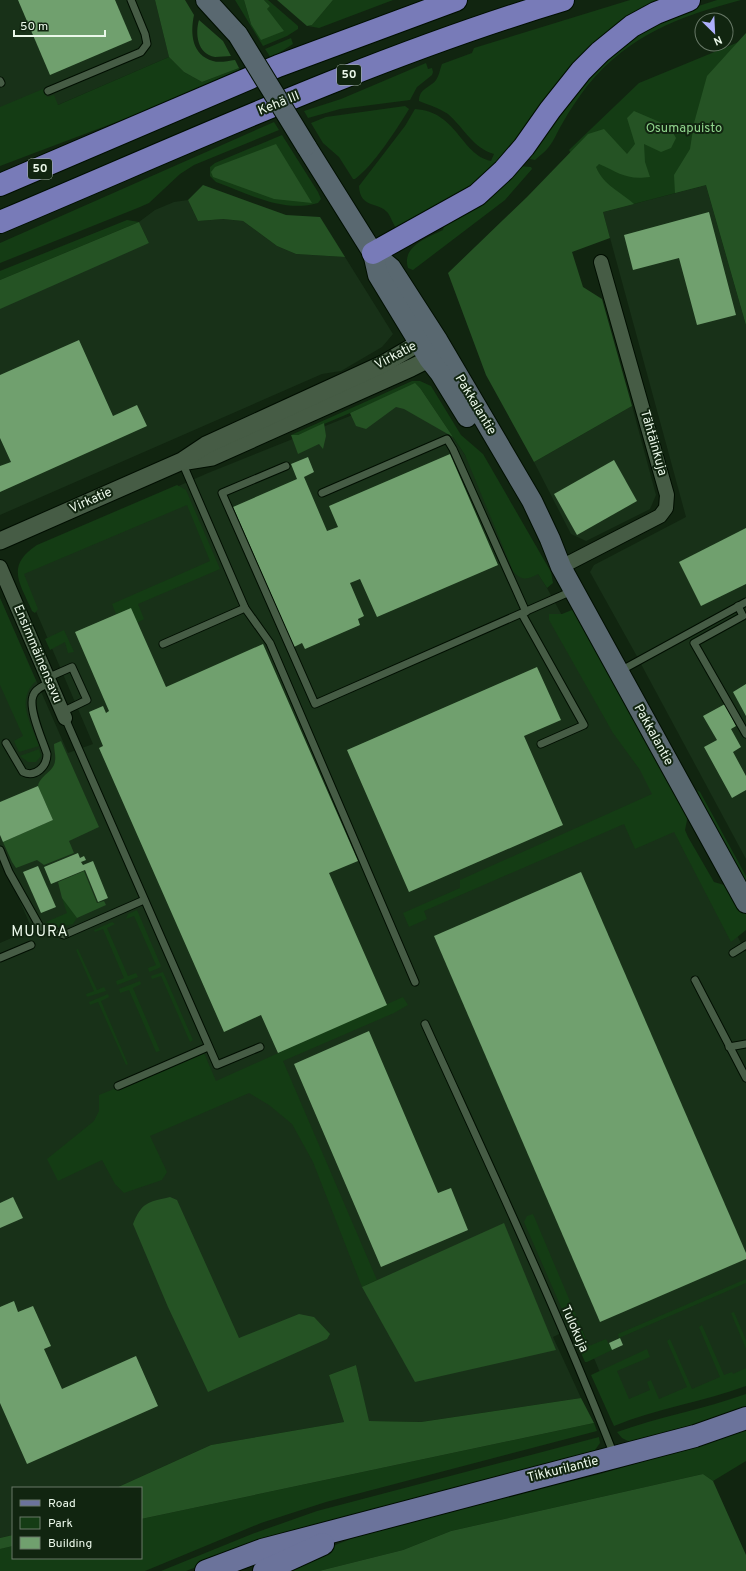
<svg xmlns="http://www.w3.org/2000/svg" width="746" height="1571" viewBox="0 0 746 1571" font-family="Overpass,sans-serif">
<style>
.built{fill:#183118}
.green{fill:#143c14}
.forest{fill:#255324}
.building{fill:#70a06e}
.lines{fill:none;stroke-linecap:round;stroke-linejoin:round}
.service-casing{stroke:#000e00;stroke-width:9}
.minor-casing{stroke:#000e00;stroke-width:16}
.tertiary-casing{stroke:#000e00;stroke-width:19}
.secondary-casing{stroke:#000e00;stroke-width:22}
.primary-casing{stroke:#000e00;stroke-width:24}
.trunk-casing{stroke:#000e00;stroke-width:24}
.service{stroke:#465c45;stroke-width:7}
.minor{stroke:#465c45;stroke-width:14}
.tertiary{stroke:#465c45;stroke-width:17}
.secondary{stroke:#596870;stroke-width:20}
.primary{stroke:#6b739b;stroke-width:22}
.trunk{stroke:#787bb8;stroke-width:22}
.secondary-bridge-casing{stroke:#000e00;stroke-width:22;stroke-linecap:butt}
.secondary-bridge{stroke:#596870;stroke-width:20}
.labels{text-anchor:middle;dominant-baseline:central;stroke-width:4;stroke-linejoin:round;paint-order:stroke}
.shield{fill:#112510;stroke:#aab9a9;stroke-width:1}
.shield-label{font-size:12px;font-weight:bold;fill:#ebf8ea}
.street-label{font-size:13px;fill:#ebf8ea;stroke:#112510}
.park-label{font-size:13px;fill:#90d48d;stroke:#112510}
.quarter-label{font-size:15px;letter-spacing:1px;fill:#ebf8ea;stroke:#112510}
</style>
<rect width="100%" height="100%" fill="#112510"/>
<g class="built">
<path d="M0 0H155L169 57 51 108 0 123Z"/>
<path d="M706 185 746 325V859L634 651 590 572 594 565 686 517 603 212Z"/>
<path d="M188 200 198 221 223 219 243 221 277 246 296 254 345 257 393 334 382 347 341 371 322 374 0 515V285L149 243 139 222 155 210 174 202Z"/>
<path d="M420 388 465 455 547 588 746 952V1378L640 1411 603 1380 580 1324 553 1337 581 1398 421 1422 368 1421 356 1365 329 1375 344 1422 211 1445 116 1488H13V1535L0 1538V943L32 929 0 856V598L68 753 93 744 20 574 31 551 208 473Z"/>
<path d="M632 406 656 495 650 509 586 541 571 534 534 462Z"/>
</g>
<g class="green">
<path d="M235 0H244L251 24 270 6 264 0H268L298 26V29L287 36 263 46Z"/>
<path d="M333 0H393L319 28 308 26 312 25Z"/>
<path d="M630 0H676L656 8 501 168 397 231C394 225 391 218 388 213 378 201 360 209 359 186L405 126 415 109C458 112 460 154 491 161L494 154C473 148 464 128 448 114 439 108 429 105 419 101 419 88 430 88 436 80 439 76 440 69 442 64L472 53 474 48Z"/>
<path d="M717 0H741C678 17 630 34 587 86 578 98 569 111 562 124 557 132 554 141 548 148 545 152 539 156 535 160L526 158 591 72 650 26 683 11Z"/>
<path d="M291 38 293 44 271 58 265 49Z"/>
<path d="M746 39V325L706 185 603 212 569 150 639 83Z"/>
<path d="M169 57 184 72 202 82 239 68 241 71 156 107 0 166V107L43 89 47 97 54 95 58 105Z"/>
<path d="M426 63 428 69 432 68 433 72 432 75 417 87 410 100 340 109 308 118 304 111 341 99Z"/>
<path d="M405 106 409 109C397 129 373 166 355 179H353L339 157 323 143 311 123 326 117Z"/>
<path d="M274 122 279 130 194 165 180 174 149 203 140 207 0 263V243Z"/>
<path d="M282 135 318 192 321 199 318 203C283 213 249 194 216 182L210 176V167L215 163Z"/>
<path d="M518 166 531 167 532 169 505 200 413 270 408 268C401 246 429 237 443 230L444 226Z"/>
<path d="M127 220 139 222 0 280V271Z"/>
<path d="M412 381H420L431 386 461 435 483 454 551 572 553 583 547 588 538 574C527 580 521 581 513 571L465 455 420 388 415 384 350 413 298 435H291Z"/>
<path d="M177 485 186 490 220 569 138 604 144 619 137 623 131 608 116 614 112 604 210 561 187 505 24 574 38 609 35 613 32 611C20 583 5 566 37 545Z"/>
<path d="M0 598 36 681C15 700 31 723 39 746L19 752 14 741 23 736 0 685Z"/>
<path d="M572 610 578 612 688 815 685 830 688 837 714 882 724 885 746 914V930L731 942 674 832 635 849 624 824 424 911 427 919 409 927 403 913 460 888V880L652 794 640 770 613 733 549 620V614H562Z"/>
<path d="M64 630 74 652 68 653 65 642 50 650 45 639Z"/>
<path d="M39 749 41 756 36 762H28L20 756Z"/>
<path d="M697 790 700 792 746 876V887L709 819Z"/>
<path d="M62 898 77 918 73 924 56 928 46 922 67 913Z"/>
<path d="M137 910 161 966 159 968 149 972 148 968 156 965 134 916 126 919 128 914Z"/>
<path d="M112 922 115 924 107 928 128 976 136 973 138 977 117 985 116 981 124 978 103 929 95 932 94 930Z"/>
<path d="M78 949 97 990 104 987 106 991 87 997 86 994 94 991 76 950Z"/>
<path d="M163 972 193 1040 190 1042 161 976 152 979 151 976Z"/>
<path d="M140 981 141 984 133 988 160 1051 156 1052 129 990 120 993 119 989Z"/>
<path d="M108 994 109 997 101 1001 128 1064 126 1065 98 1002 90 1005 89 1002Z"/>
<path d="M403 997 408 1005 394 1013 283 1061 377 1280 362 1287 313 1162 292 1124 269 1105 249 1093 150 1136 167 1172 162 1180 124 1193 115 1184 102 1160 58 1181 47 1159 94 1121 99 1111V1095L204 1053 216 1081Z"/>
<path d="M533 1214 589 1346 606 1339 612 1350 587 1362H585L524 1222 527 1216Z"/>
<path d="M746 1279V1283L619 1338 618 1334Z"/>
<path d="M734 1312 746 1340V1349L731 1313Z"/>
<path d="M702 1325 724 1375 732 1372 733 1374 746 1368V1386C703 1402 657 1408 614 1426L591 1375 647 1349 650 1357 617 1371 629 1399 650 1390 647 1382 651 1380 659 1399 687 1387 667 1341 670 1339 692 1389 720 1377 699 1327Z"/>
<path d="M746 1394V1410L634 1444 622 1438 617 1432C659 1417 704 1409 746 1394Z"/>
<path d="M594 1423 597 1431 326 1502 261 1523 145 1571H0V1549L13 1546V1558H141V1519Z"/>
<path d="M746 1428V1461L713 1481 703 1474 451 1531 403 1550 319 1571H278C349 1535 427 1511 504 1493 520 1489 538 1488 554 1485 619 1471 683 1449 746 1428Z"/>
<path d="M599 1437 600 1443 595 1450 588 1455 246 1548 186 1571H161L252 1534 317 1511Z"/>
</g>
<g class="forest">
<path d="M155 0H185L194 15C190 34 192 55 213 61 219 63 228 61 235 60L239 68 202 82 184 72 169 57Z"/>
<path d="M244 0H264L270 6 267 9 284 31 261 40 251 24Z"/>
<path d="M277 0H333L312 25 307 26Z"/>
<path d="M199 20 223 41 231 56C226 56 220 57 215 57 197 54 195 33 199 20Z"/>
<path d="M746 33V325L706 185 675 193 674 175 690 149 694 123 707 76Z"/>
<path d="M634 111 669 126 676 138 671 148 661 152 644 144 645 162 650 177C625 180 620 173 599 164L596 167C603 185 621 192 634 204L603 212 610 238 572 252 583 287 602 299 632 406 534 462 486 375 448 273 527 197 588 134 604 129 627 154 635 144 627 118Z"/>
<path d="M276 144 312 203 274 199 213 177 211 172 215 167Z"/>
<path d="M203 185 286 215 320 217 345 257 296 254 277 246 243 221 223 219 198 221 188 200Z"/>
<path d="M139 222 149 243 0 309V280Z"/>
<path d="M415 383 420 388 453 437 404 409 396 407 366 429 356 426 350 413Z"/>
<path d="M324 423 326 436 323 449 319 444 298 454 291 435H298Z"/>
<path d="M61 741 99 827 69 841 74 853 44 865 37 860 16 868 12 862 3 842 53 820 38 786C40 775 54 772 55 761 56 756 54 750 54 744Z"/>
<path d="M84 871 97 903 104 901 106 905 77 918 62 898 58 882Z"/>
<path d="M170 1197 177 1200 239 1338 299 1314 314 1317 330 1334 327 1339 208 1392 168 1307 133 1224C142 1202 148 1202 170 1197Z"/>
<path d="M504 1223 556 1350 415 1382 362 1287Z"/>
<path d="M356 1365 369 1421 421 1422 581 1398 594 1423 141 1519V1488H116L211 1445 344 1422 329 1375Z"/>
<path d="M703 1474 713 1481 746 1555V1571H319L403 1550 451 1531Z"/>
<path d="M13 1535V1546L0 1549V1538Z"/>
</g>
<g class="building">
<path d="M18 0H115L132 40 50 75Z"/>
<path d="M709 212 736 315 697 325 679 258 633 270 624 235Z"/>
<path d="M79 340 113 416 137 405 147 426 0 492V466L11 462 0 438V375Z"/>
<path d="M450 454 498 565 377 617 360 579 350 583 364 616 358 619 360 625 305 649 302 643 294 647 233 507 297 479 291 464 308 457 314 472 304 477 327 531 338 527 329 506Z"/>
<path d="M614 460 637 501 577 535 554 494Z"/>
<path d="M746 528V584L701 606 679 562Z"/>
<path d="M131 608 166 687 263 644 358 861 329 873 387 1005 278 1053 261 1015 224 1032 99 748 103 746 89 712 103 706 106 713 109 711 75 632Z"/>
<path d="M537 667 561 720 524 736 563 825 409 892 347 750Z"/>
<path d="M746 684V716L733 692Z"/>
<path d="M725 704 736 726 731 729 741 747 733 752 746 776V790L732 798 704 747 717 740 703 716Z"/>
<path d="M38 786 53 820 3 842 0 835V802Z"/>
<path d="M78 853 80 858 84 856 86 860 81 862 83 865 93 861 108 898 98 902 85 870 51 884 44 867Z"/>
<path d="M38 866 56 907 41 913 23 872Z"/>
<path d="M581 872 746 1253V1259L600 1322 434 936Z"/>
<path d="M369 1031 438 1193 451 1188 468 1230 381 1267 294 1064Z"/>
<path d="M13 1197 23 1218 0 1228V1203Z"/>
<path d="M14 1301 18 1312 33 1306 51 1346 44 1349 62 1389 136 1356 158 1406 27 1464 0 1403V1307Z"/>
<path d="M620 1338 623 1345 612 1350 609 1343Z"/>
</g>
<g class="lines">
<g class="service-casing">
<g id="service">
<path d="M0 81 1 83"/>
<path d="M48 91 141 52 147 44 145 34 131 0"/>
<path d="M182 462 245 608 270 643 415 982"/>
<path d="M286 466 222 493 315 704 572 591"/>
<path d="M322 493 447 439 453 449 526 612"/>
<path d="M738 606 743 616 694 643 746 734"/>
<path d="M522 614 584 725 541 744"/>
<path d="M163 644 245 608"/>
<path d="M620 671 746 602"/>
<path d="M47 678 72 667 87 700 62 712"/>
<path d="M65 718 217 1065 260 1047"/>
<path d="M6 743 23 772C36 778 47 766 47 754 43 741 28 709 33 696 35 689 43 686 50 683"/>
<path d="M0 850 9 872 40 927 64 935 144 900"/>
<path d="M733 953 746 945"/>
<path d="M0 958 31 945"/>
<path d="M695 980 746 1078"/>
<path d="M425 1024C490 1167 557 1309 614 1455"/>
<path d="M729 1047 746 1044"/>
<path d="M118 1086 208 1047"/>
</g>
</g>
<g class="minor-casing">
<g id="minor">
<path d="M0 567 65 718"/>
<path d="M561 567 660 516 666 508 667 495 601 262"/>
</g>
</g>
<g class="tertiary-casing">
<g id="tertiary">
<path d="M187 461 212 457 411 368 429 359 435 348"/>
<path d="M0 541 182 461 206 445 383 364 419 343 432 342"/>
</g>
</g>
<g class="secondary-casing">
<g id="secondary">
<path d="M206 0 238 35"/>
<path d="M306 146 373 253 391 268 438 341 532 501 550 539 561 567 746 903"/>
<path d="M373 253 378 275 429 359 440 373 467 417"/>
</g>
</g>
<g class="primary-casing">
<g id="primary">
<path d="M206 1571 262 1550 695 1436 746 1418"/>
<path d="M264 1571 323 1544"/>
</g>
</g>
<g class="trunk-casing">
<g id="trunk">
<path d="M0 185 278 66 456 0"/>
<path d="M0 222C186 144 370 58 563 0"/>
<path d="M373 253 477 195 504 170 524 147 550 110 581 71 600 52 632 26 656 13 689 0"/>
</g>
</g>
<use href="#service" class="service"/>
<use href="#minor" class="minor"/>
<use href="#tertiary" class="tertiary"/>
<use href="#secondary" class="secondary"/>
<use href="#primary" class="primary"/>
<use href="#trunk" class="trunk"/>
<g class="secondary-bridge-casing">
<path id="secondary-bridge" d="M238 35 306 146"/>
</g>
<use href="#secondary-bridge" class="secondary-bridge"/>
</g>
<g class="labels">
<g class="shield">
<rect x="337" y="65" width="24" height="20" rx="3"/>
<rect x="28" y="159" width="24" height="20" rx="3"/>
</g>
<g class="shield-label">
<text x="349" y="75">50</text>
<text x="40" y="169">50</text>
</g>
<g class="street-label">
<text transform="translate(279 104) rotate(-22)">Kehä III</text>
<text transform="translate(396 356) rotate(-28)">Virkatie</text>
<text transform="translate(475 405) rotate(59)">Pakkalantie</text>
<text transform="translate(653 443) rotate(74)">Tähtäinkuja</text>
<text transform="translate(91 501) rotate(-24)">Virkatie</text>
<text transform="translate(37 654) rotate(67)">Ensimmäinensavu</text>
<text transform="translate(653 735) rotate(61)">Pakkalantie</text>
<text transform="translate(574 1329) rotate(66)">Tulokuja</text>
<text transform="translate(563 1470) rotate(-14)">Tikkurilantie</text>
</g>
<g class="park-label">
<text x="684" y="129">Osumapuisto</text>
</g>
<g class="quarter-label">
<text x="40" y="932">MUURA</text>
</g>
</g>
<rect x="12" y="1487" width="130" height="72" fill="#112510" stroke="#687967"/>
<rect x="20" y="1500" width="20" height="6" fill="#6b739b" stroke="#687967"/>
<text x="48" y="1507" font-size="12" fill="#ebf8ea">Road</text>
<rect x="20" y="1517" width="20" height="12" fill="#143c14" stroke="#687967"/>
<text x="48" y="1527" font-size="12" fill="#ebf8ea">Park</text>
<rect x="20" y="1537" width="20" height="12" fill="#70a06e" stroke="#687967"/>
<text x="48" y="1547" font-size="12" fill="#ebf8ea">Building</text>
<g transform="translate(714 32) rotate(156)"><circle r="19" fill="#112510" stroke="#687967"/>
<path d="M0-3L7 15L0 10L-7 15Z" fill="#adaffb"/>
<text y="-6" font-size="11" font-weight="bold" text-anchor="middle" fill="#ebf8ea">N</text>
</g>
<path d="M14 30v6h91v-6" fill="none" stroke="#ebf8ea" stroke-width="2"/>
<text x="20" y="30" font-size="12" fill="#ebf8ea" stroke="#112510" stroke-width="3" paint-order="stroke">50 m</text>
</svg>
